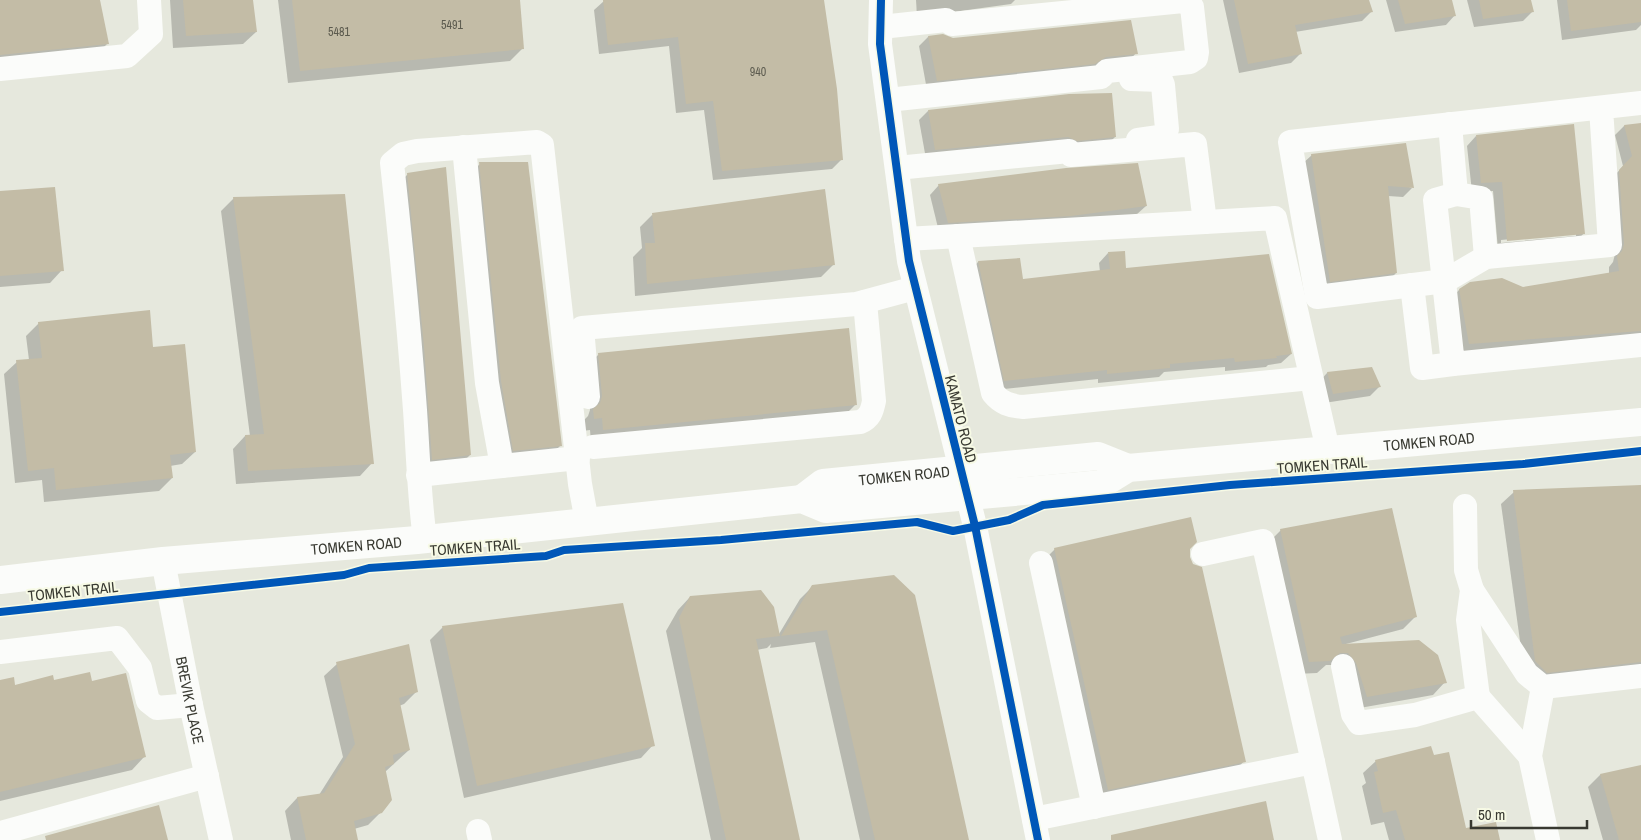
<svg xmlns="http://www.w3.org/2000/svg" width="1641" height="840" viewBox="0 0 1641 840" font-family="'Archivo Narrow',sans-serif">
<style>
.shadow{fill:#0003;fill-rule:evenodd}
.building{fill:#c3bca6}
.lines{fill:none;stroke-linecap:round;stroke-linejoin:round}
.minor{stroke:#fbfcfa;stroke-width:24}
.major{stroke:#fbfcfa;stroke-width:28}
.cycleway-casing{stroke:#f7fae5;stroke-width:11}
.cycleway{stroke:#0057b8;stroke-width:8}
.labels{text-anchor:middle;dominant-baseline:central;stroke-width:4;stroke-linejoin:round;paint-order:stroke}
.number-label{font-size:12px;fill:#5b5a4e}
.street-label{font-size:15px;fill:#383931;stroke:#f7fae5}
</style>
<rect width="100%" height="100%" fill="#e6e8dd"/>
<g class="shadow">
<path d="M0 0H99L107 44 95 56 0 66Z"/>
<path d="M170 0H252L256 32 243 44 173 48Z"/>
<path d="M278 0H519L522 49 510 61 288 83Z"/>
<path d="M611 0H822L842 159 832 169 713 180 704 110 676 113 669 46 599 54 594 10 604 1Z"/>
<path d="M916 0H1015L1011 4 917 17Z"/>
<path d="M1223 0H1368L1371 12 1362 21 1295 32 1300 54 1291 63 1239 73Z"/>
<path d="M1386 0H1451L1455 15 1446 25 1395 32Z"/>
<path d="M1467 0H1530L1532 12 1523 21 1474 27Z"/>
<path d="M1557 0H1641V25L1636 30 1562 40Z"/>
<path d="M928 37 953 39 1136 53 1127 63 927 90 919 46Z"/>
<path d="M928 111 1115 137 1106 146 926 159 919 120Z"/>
<path d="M1641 124V340L1459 353 1450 300 1459 290 1523 289 1609 274V267L1613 262 1615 254 1610 181 1623 166 1615 135 1624 126Z"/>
<path d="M1476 136 1584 233 1575 243 1498 250 1493 191 1472 192 1467 146ZM1576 233V236L1501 243V240Z"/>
<path d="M1312 155 1412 188 1403 197 1388 196 1396 273 1387 282 1320 290 1302 164Z"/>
<path d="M480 164 561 445 548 458 501 463 467 176Z"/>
<path d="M408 174 470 455 457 468 420 472 395 187Z"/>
<path d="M939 185 1146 206 1136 215 939 232 930 195Z"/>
<path d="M0 192 62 270 50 283 0 287Z"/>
<path d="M234 198 372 463 360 476 236 484 233 449 245 436H250L221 211Z"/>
<path d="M652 215 834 264 821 277 635 296 633 257 642 248 640 227Z"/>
<path d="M1108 253 1125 269 1291 354 1281 363 1268 365 1266 367 1225 371V367L1164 372 1159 377 1098 383V379L995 390 969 272 978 262 1019 259 1022 280 1100 272 1099 263Z"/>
<path d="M39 323 195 452 182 464 170 466 172 478 159 491 44 502 42 480 15 483 4 374 17 362 29 360 26 336Z"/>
<path d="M599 354 855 405 843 417 591 442 590 430 582 431 581 423 588 416 590 410 586 367Z"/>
<path d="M1371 369 1379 387 1370 396 1324 403 1318 383 1327 373Z"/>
<path d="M1641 487V672L1525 677 1501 504 1514 492Z"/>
<path d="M1281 530 1415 617 1403 629 1346 644 1445 682 1433 695 1354 709 1335 665H1326L1317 673 1296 674 1268 543Z"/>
<path d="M1055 549H1189L1188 558 1244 761 1235 771 1099 799 1045 559Z"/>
<path d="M813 586 968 840H860L815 642 770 648 771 644 767 648 757 650 799 840H711L666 631 678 610 690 597 779 634 800 599Z"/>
<path d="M443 627 653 745 641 758 464 798 430 640Z"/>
<path d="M337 664 417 691 404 704 399 706 409 750 385 772 381 812 368 825 354 829 357 840H291L285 811 297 798 319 795 343 757 324 676Z"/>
<path d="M0 682 14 686 53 682H91L144 757 132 770 0 801Z"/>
<path d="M1376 761 1465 830 1499 840H1389L1384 822 1371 825 1362 786 1366 783 1363 773Z"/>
<path d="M1641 766V840H1603L1588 787 1600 775Z"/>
</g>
<g class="building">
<path d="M0 0H100L109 44 0 55Z"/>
<path d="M183 0H253L257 32 186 36Z"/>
<path d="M292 0H520L524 49 300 71Z"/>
<path d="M603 0H824L837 89 843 160 722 171 713 101 686 104 678 37 608 45Z"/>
<path d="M1234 0H1369L1373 12 1295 25 1302 54 1248 64Z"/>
<path d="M1398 0H1452L1456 16 1405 24Z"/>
<path d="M1479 0H1531L1534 12 1483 19Z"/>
<path d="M1567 0H1641V22L1571 31Z"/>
<path d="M1131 20 1138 54 1106 57 1095 64 937 81 928 36 943 34 953 38Z"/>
<path d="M1112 93 1116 137 1077 141 1068 137 935 150 928 110 1069 94Z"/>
<path d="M1641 123V331L1469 344 1459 289 1470 282 1502 278 1523 287 1619 271 1617 256 1622 251 1624 244 1619 170 1632 156 1624 125Z"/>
<path d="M1574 124 1585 234 1507 241 1502 182 1481 183 1476 135Z"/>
<path d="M1406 143 1414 188 1388 186 1397 273 1330 282 1311 154Z"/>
<path d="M479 162H528L562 446 513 451 501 381Z"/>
<path d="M1138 163 1147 206 1071 216 948 223 938 184 1066 168Z"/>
<path d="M446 167 471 455 432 460 424 347 407 173Z"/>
<path d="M55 187 64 271 0 276V191Z"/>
<path d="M825 189 835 265 647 284 645 243H655L652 213Z"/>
<path d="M345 194 374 464 248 471 245 435 264 434 233 197Z"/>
<path d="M1125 251 1126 268 1269 254 1292 354 1276 356 1277 358 1235 362 1234 358 1170 364V368L1107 374V370L1004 381 978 261 1020 258 1023 279 1110 269 1108 252Z"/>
<path d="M150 310 153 347 185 344 196 452 170 455 173 478 56 490 54 468 28 471 16 360 42 358 38 322Z"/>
<path d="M849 328 857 405 603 430 602 418 594 419 593 409 600 403 602 396 598 353Z"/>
<path d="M1372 367 1381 387 1333 394 1327 372Z"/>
<path d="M1641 485V662L1547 673 1535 661 1513 490Z"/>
<path d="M1392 508 1417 617 1340 637 1342 644 1419 640 1438 655 1447 683 1367 697 1356 663 1348 653H1340L1330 661 1309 662 1280 529Z"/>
<path d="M1191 517 1197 542 1190 549V557L1193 564 1202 567 1246 762 1108 790 1054 548Z"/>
<path d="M894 575 915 595 969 840H875L827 630 781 636 812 585Z"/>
<path d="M761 590 774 607 780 636 756 639 800 840H726L679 618 690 596Z"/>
<path d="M623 603 655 746 477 786 442 626Z"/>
<path d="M409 644 418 692 399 698 410 750 393 755 394 764 385 767 392 800 382 813 354 821 358 840H306L297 797 324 793 355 744 336 662Z"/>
<path d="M90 672 92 681 126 673 146 757 0 792V680L14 677 15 685 53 675 54 680Z"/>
<path d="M1431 746 1434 755 1449 752 1466 828 1496 822 1500 840H1405L1396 810 1383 813 1374 772 1378 771 1375 760Z"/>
<path d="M1641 765V840H1619L1600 774Z"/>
<path d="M1266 801 1274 840H1111V835Z"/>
<path d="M159 805 168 840H46L45 836Z"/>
</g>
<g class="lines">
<g class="minor">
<path d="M881 0 880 44 909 261 975 526 1038 840"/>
<path d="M881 27 946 20 952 24 1183 1 1192 7 1197 52 1196 58 1190 62 1107 71 1101 77 888 100"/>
<path d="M0 69 127 56 151 34 149 0"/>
<path d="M1131 79 1161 80 1163 85 1167 129 1165 134 1159 137 1138 140"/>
<path d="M1601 108 1610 245 1486 257 1445 281 1317 297 1290 142 1641 103"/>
<path d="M1450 124 1456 194 1435 200 1453 364 1641 345"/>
<path d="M464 147 487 383 502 466"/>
<path d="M897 168 1069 151 1071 155 1195 144 1205 222"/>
<path d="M1456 194 1481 198 1486 257"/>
<path d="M958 236 993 393C1001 403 1010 406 1023 407L1311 378"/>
<path d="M906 239 1275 218 1328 450"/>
<path d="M1412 285 1422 368 1453 364"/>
<path d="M588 397 582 328 856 304 915 288"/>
<path d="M593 447 860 422C870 418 872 411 874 401L865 302"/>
<path d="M418 475 578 458"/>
<path d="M1465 506 1466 570 1472 590 1468 620 1478 697"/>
<path d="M425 539C419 496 418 453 415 410 409 328 401 245 392 163L403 154 417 151 537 142 542 145 580 484 587 522"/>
<path d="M1203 554 1263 541 1313 762"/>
<path id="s1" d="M163 561 191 705 221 840"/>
<path d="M1041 563 1094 807"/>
<path d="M1472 590 1527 674 1543 687 1641 676"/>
<path d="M0 652 117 638 140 668 148 701 157 708 191 705"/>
<path d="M1343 666 1353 714 1359 723 1415 715 1478 697 1530 756"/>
<path d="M1543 687 1530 756 1548 840"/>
<path d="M1034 819 1313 762 1330 840"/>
<path d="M478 831 480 840"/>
<path d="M1 833 207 776"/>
</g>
<g class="major">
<path id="s2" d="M802 499 823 483 1098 456 1128 468"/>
<path id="s3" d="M0 580 163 561 417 540 802 499 826 509 1102 484 1128 468 1641 422"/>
</g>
<g class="cycleway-casing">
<g id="cycleway">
<path d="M881 0 880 44 909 261 975 526 1038 840"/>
<path d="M0 612 344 575 369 568 546 556 564 550 721 540 917 522 953 531 1009 520 1043 505 1230 485 1523 464 1641 451"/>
</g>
</g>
<use href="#cycleway" class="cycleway"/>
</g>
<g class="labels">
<g class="number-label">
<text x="452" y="25">5491</text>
<text x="339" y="32">5481</text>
<text x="758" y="72">940</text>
</g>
<g class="street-label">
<text transform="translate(961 419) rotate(76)">KAMATO ROAD</text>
<text stroke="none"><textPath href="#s3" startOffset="1442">TOMKEN ROAD</textPath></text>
<text transform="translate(1322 465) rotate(-4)">TOMKEN TRAIL</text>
<text stroke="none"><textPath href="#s2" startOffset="108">TOMKEN ROAD</textPath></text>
<text stroke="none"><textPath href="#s3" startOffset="358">TOMKEN ROAD</textPath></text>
<text transform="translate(475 547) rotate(-4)">TOMKEN TRAIL</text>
<text transform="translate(73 591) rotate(-6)">TOMKEN TRAIL</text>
<text stroke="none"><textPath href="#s1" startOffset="142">BREVIK PLACE</textPath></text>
</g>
</g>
<path d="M1471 820v8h116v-8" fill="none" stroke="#383931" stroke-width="2.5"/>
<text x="1478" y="820" font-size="15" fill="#383931" stroke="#f7fae5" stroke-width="4" paint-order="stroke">50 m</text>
</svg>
